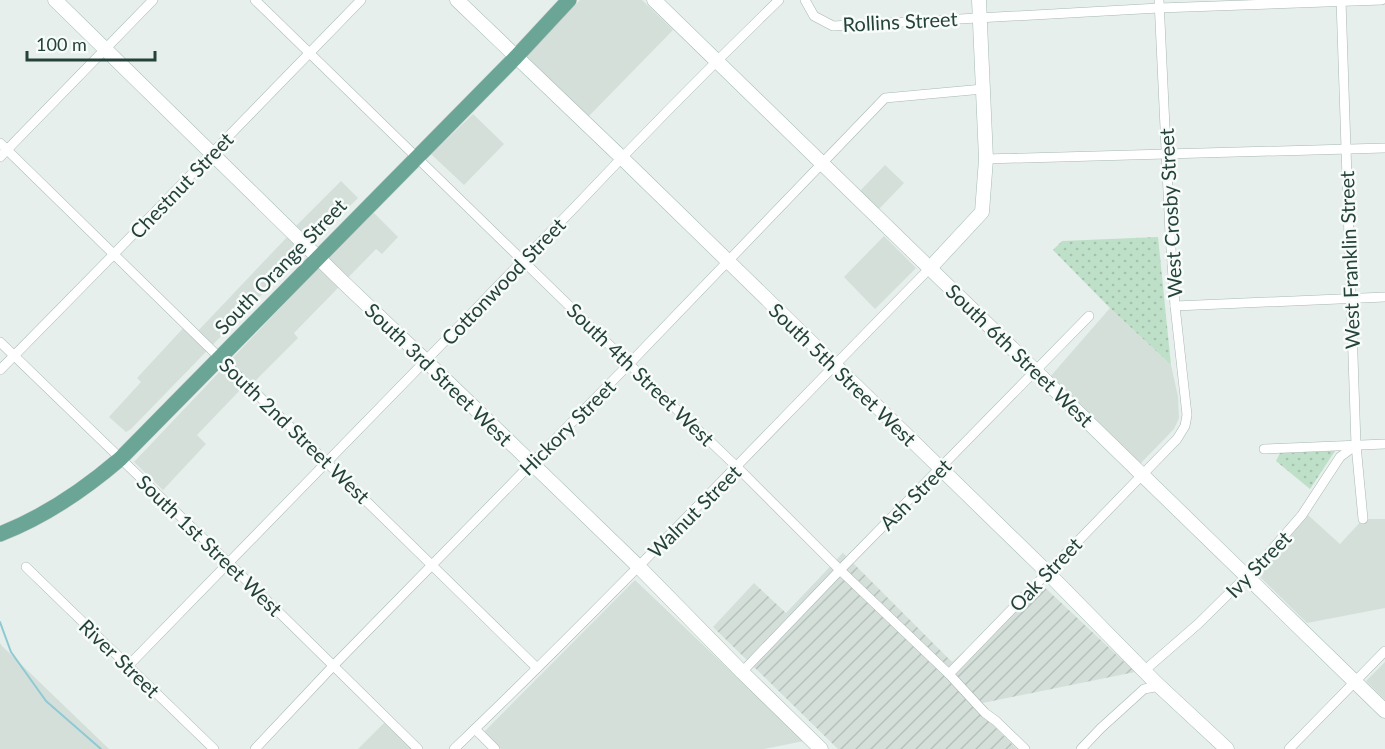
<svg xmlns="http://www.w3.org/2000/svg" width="1385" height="749" viewBox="0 0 1385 749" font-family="Lato,sans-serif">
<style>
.built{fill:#d4dfda}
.industrial{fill:url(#industrial-furrows)}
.park{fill:url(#park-dots)}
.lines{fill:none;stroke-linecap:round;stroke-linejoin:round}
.stream{stroke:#8ec9d4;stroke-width:2}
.street-casing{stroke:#a8b8b2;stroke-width:10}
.secondary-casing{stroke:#a4bbb3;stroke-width:15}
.primary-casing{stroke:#c2cac8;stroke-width:16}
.street{stroke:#fff;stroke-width:9}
.secondary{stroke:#fff;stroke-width:14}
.primary{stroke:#6aa596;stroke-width:15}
.labels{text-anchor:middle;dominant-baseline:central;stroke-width:5;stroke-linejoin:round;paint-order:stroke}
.street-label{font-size:20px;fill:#24423a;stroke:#f7fbf9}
</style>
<defs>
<pattern id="industrial-furrows" width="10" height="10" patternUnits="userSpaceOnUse" patternTransform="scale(1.5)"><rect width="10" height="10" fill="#d4dfda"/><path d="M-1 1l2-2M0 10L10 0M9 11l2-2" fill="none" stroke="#b6c1bc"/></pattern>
<pattern id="park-dots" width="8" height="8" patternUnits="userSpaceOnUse" patternTransform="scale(1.5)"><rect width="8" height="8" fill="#bfe0c8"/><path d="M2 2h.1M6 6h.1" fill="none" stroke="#a4c1ad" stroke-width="1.8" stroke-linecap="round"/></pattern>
</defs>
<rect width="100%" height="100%" fill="#e6efeb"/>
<g class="built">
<path d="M580 0H642L673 30 586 119 524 59Z"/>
<path d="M473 114 504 144 464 185 431 154Z"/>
<path d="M885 165 904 183 878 210 859 192Z"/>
<path d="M341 181 358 198 311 244 294 228Z"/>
<path d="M372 211 398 237 382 254 376 249 294 333 298 338 245 391 242 388 197 435 206 444 163 490 134 462Z"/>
<path d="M288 236 300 247 302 253 131 429 126 432 109 417 141 382 137 378 187 324 196 333Z"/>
<path d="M884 236 916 268 875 309 844 277Z"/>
<path d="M1110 308 1171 365 1178 397 1179 418 1174 429 1140 464 1050 377Z"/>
<path d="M1308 515 1340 544 1363 519H1385V608L1307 623 1259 576 1262 569Z"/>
<path d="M635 580 804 741 764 749H501L484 732Z"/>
<path d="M0 643 2 646 109 749H0Z"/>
<path d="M1385 662V700L1366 681Z"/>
<path d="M384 723 412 749H358Z"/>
</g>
<path class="industrial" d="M843 553 952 662 1040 583 1135 672 973 705 1017 749H838L713 627 754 583 786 613Z"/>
<g class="park">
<path d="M1158 237 1171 365 1110 308 1053 250 1062 241Z"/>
<path d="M1335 451 1310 489 1276 461 1280 453Z"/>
</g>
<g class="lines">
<path class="stream" d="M0 622 11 652 46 701 101 749"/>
<g class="street-casing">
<g id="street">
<path d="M255 0 629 364 737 467 840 570 949 674 985 713 996 721 1025 749"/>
<path d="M805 0 814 16 833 26 1159 8 1382 0"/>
<path d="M1341 0 1356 445 1363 519"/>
<path d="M0 143 537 668"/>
<path d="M0 157 153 0"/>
<path d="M986 159 1385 148"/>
<path d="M1175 306 1385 297"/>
<path d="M0 342 239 573 418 749"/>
<path d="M0 370 114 254 361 0"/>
<path d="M1264 449 1385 444"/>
<path d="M26 567 214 749"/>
<path d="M128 666 474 311C507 276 540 243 573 209 640 138 709 68 779 0"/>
<path d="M1145 670 1198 624 1263 560 1302 515 1340 457 1356 445"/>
<path d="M742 672 840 570 1089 316"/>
<path d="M949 674 1177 439 1185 426 1187 415 1175 306 1170 234 1159 0"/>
<path d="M475 729 495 749"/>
<path d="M255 749 334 665 629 364 885 98 983 89"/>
<path d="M454 749C617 593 771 429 930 268"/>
<path d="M1081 749 1101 728 1144 689 1160 686"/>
<path d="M1289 749 1385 651"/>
</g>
</g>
<g class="secondary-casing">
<g id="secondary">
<path d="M55 0 343 282 426 361 639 567 742 672 821 749"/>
<path d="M457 0 621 157 1047 572 1156 683 1227 749"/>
<path d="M654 0 1385 711"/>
<path d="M930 268 982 212 986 159 979 0"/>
</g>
</g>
<g class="primary-casing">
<path id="primary" d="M0 534C44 517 85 489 120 459L516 57 569 0"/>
</g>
<use href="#street" class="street"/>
<use href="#secondary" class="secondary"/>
<use href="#primary" class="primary"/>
</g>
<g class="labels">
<g class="street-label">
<text transform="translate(900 21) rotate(-3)">Rollins Street</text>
<text transform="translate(181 185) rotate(-46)">Chestnut Street</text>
<text transform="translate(1170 213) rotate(-93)">West Crosby Street</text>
<text transform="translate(1349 260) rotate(-92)">West Franklin Street</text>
<text transform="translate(280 266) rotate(-46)">South Orange Street</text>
<text transform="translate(503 281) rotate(-46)">Cottonwood Street</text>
<text transform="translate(1020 355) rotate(44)">South 6th Street West</text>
<text transform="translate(439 374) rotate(44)">South 3rd Street West</text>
<text transform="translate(641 374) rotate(44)">South 4th Street West</text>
<text transform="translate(843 374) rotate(44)">South 5th Street West</text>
<text transform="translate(567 427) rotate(-45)">Hickory Street</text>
<text transform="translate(295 430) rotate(44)">South 2nd Street West</text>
<text transform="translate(915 494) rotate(-45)">Ash Street</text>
<text transform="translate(694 511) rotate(-45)">Walnut Street</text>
<text transform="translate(210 545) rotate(44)">South 1st Street West</text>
<text transform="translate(1258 564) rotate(-46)">Ivy Street</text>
<text transform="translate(1045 574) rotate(-46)">Oak Street</text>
<text transform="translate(120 658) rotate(44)">River Street</text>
</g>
</g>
<path d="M27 51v9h128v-9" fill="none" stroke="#24423a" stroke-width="3"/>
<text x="36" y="51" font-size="18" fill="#24423a" stroke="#f7fbf9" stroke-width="4.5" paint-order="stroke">100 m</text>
</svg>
